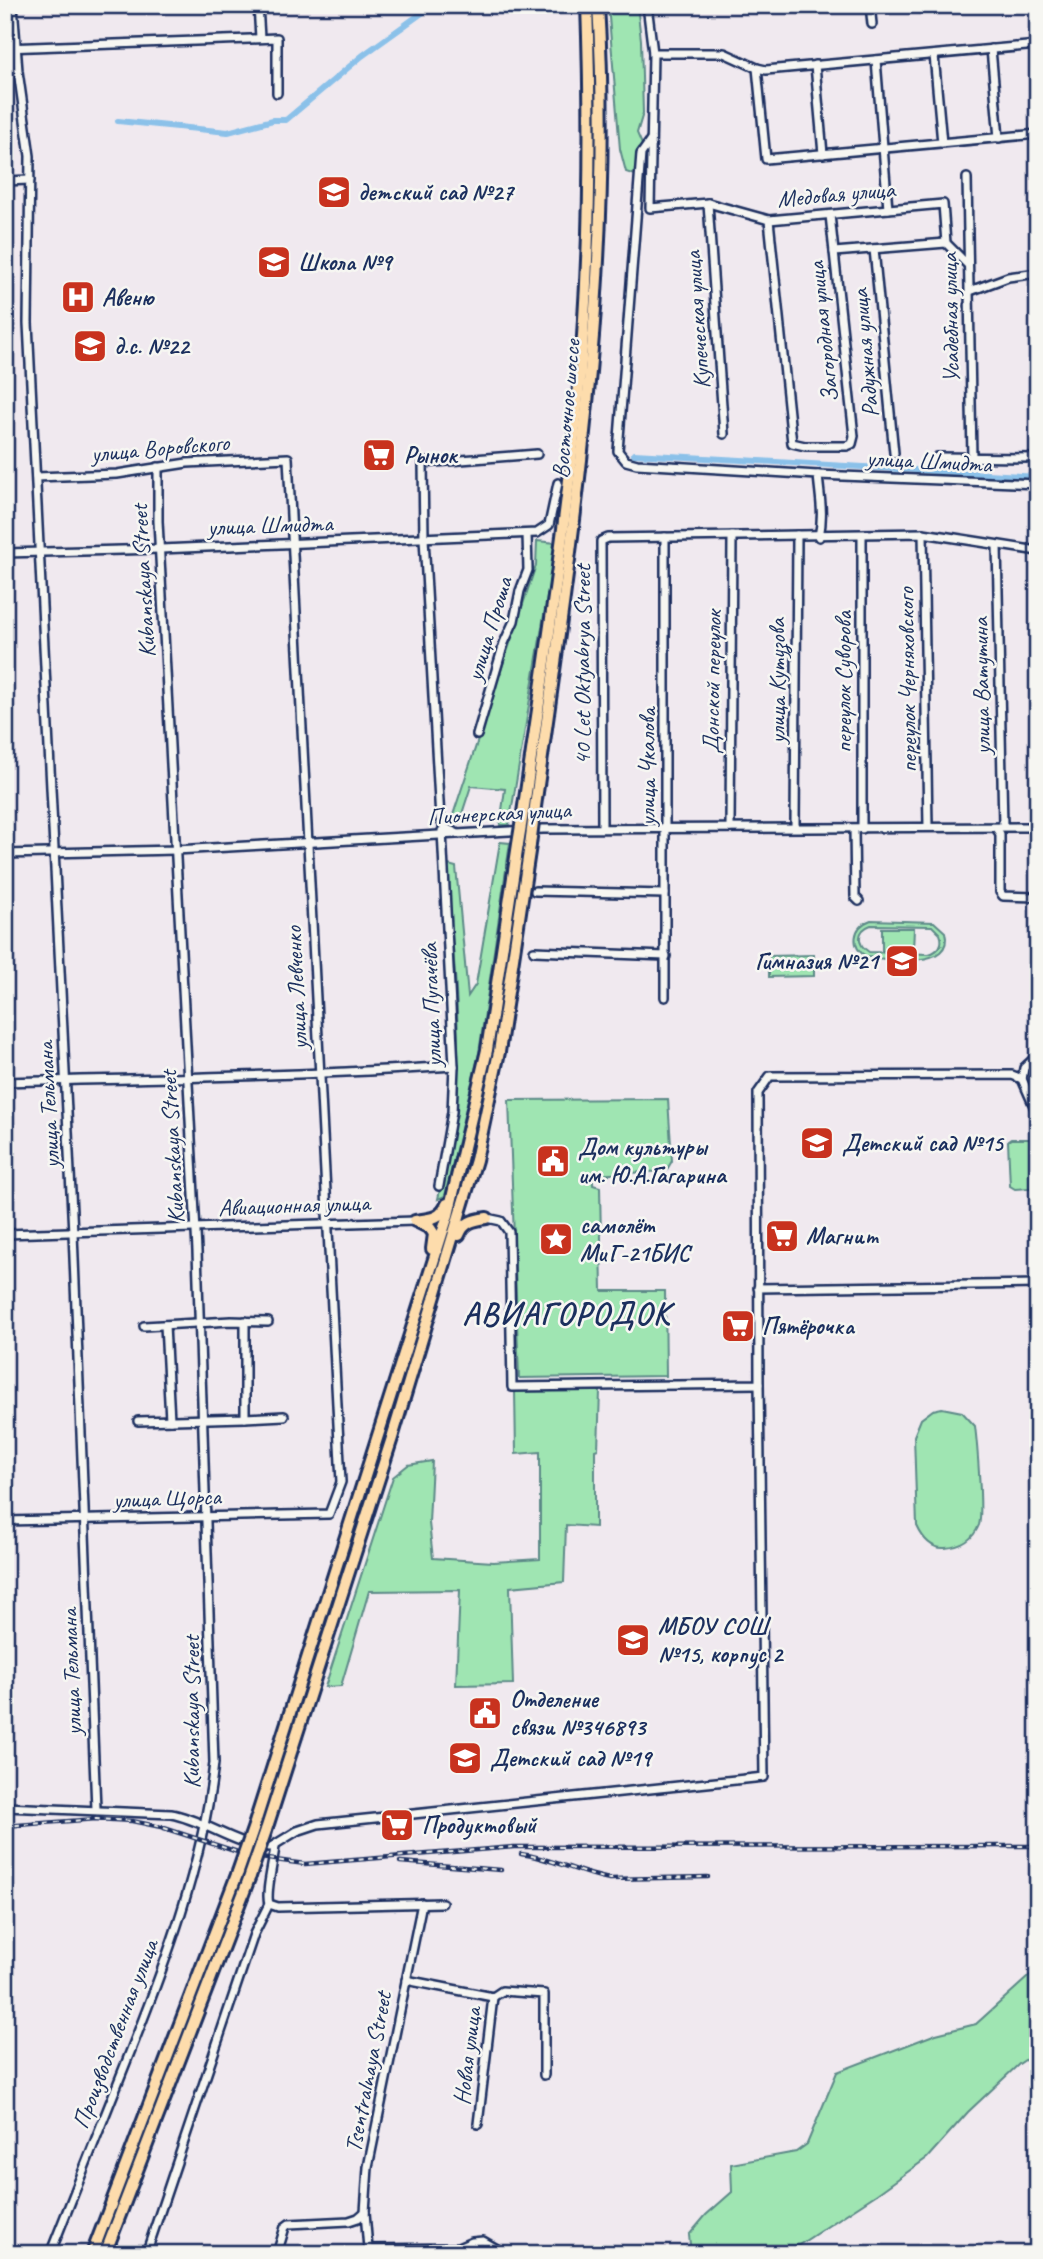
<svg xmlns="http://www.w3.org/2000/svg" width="1043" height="2259" viewBox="0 0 1043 2259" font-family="Caveat,sans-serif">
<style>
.green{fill:#9fe5b2;stroke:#5d8a88;stroke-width:2;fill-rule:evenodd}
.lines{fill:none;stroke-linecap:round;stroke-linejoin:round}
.canal{stroke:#8bc1e9;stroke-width:6}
.minor-casing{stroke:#1b2f5e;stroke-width:12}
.highway-casing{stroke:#1b2f5e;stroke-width:16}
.minor{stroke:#f6f6f2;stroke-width:7}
.highway{stroke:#fddcac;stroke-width:10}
.rail-casing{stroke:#1b2f5e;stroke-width:4.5}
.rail{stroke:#f6f6f2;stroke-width:2;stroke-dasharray:5;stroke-linecap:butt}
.highway-bridge-casing{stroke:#1b2f5e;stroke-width:16;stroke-linecap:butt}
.highway-bridge{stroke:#fddcac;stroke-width:10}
.labels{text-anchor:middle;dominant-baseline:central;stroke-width:5;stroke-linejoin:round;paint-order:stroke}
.poi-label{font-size:24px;font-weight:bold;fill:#1b2f5e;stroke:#f6f6f2;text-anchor:start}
.street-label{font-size:24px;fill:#1b2f5e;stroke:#f6f6f2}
.district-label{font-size:32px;font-weight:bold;letter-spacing:2px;fill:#1b2f5e;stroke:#f6f6f2}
</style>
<rect width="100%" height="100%" fill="#f0e9ef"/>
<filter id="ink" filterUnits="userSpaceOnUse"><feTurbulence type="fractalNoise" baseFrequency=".0143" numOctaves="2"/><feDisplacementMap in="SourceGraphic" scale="14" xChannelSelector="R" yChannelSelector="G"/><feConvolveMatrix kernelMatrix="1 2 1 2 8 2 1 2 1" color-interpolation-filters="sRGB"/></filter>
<g filter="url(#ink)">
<g class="green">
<path d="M608 5H637L641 40 643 113 637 133 644 149 645 172 638 176 626 172 620 149Z"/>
<path d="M537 541 556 543 509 825H500L505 789 471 786 459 823 451 821 536 565Z"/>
<path d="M500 842 510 843 479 1053 445 1196 438 1199C445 1166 455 1132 457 1099 461 1021 453 942 445 864L456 867 468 996 476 984Z"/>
<path d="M871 920 934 922 945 932C955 969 889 960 867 957 850 947 852 927 871 920ZM871 925 932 926 940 934C944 944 939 951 929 954L869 952C856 944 857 930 871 925Z"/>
<path d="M882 928H914L913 951H882Z"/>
<path d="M814 955V976L769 977V956Z"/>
<path d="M668 1099 672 1161 666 1171 593 1175V1185L600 1187 602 1291H665L666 1376 519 1378 509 1100Z"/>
<path d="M1011 1139H1030L1035 1146 1036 1183 1030 1188 1015 1189 1010 1186 1008 1141Z"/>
<path d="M515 1390 600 1391 598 1449 595 1450V1527L566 1525 564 1582 510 1587 513 1684 456 1685 460 1590 369 1591 341 1686 325 1687 393 1477 408 1465 432 1461 429 1523 433 1558 493 1562 540 1559V1452L516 1454Z"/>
<path d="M942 1408 962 1412 975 1426C977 1442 983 1513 979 1525 973 1540 960 1547 945 1548 931 1549 922 1537 917 1526L914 1436 921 1419 933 1410Z"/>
<path d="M1038 1968V2051L1019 2064 968 2112 927 2158 877 2194 785 2254H691L689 2235 706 2215 732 2192 731 2164 796 2152 807 2144 837 2072 936 2034 976 2024Z"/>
</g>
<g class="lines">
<g class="canal">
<path d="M118 121 228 132 273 120H286L362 56 433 5"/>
<path d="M634 454 1038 477"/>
</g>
<g class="minor-casing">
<g id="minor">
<path d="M13 5 18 71 30 156 28 323 73 1233 96 1809"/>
<path d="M258 5 260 38"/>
<path d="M647 5 653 53 650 208 708 203 769 220 943 204 946 243 968 265"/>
<path d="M870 5 872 24"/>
<path d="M5 48 277 38V93"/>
<path d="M991 49 999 138"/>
<path d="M653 53H724L757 68 766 70 1038 45"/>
<path d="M934 55 942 143"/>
<path d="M876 60 888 209"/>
<path d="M815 65 823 154"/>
<path d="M757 68 766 159 1038 134"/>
<path d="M651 140 641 154 618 451 626 461 637 464 818 475C820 499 824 513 819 537"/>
<path d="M967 178 972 458"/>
<path d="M5 181 30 180"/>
<path d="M708 203 724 434"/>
<path d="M769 220 792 443 805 446H847L852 444 854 436 830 215"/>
<path d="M874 249 894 453"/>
<path d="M834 252 946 243"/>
<path d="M970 291 1008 277 1038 273"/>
<path d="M937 457 1038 458"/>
<path d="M818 475 1038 484"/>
<path d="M923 533 928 826"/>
<path d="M997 545 1003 826"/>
<path d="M5 553 161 549 537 533 549 525 558 483"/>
<path d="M477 735 504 643 514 621 520 591 528 570 527 534"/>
<path d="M795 826 797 535"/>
<path d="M602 828 601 541 608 538 923 533 1038 551"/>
<path d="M730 828 732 536"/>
<path d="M996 828 1000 834V892L1003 896 1038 897"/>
<path d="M854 829 855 897 859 901"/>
<path d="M862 829V535"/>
<path d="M456 833 445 828 440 819 424 538 423 463 537 454"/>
<path d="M5 854 176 850 543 829 1038 827"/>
<path d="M535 891 665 894"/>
<path d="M534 951 666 956"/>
<path d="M665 997V537"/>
<path d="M1022 1079 1024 1068 1038 1055"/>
<path d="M5 1082C155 1078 304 1076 454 1066"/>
<path d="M439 1186 452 1112 454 1066 442 831"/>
<path d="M487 1218 501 1221 509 1232 512 1387 759 1384 758 1093 770 1076 1012 1075 1022 1079 1038 1115"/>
<path d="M5 1234 415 1221"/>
<path d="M758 1288 1038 1284"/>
<path d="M165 1325 170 1420"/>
<path d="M144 1326 231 1321 268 1322"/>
<path d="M245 1418 284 1416"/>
<path d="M138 1421 245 1418V1321"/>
<path d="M5 1521 329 1514 341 1482 288 458 187 463 117 474 36 477"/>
<path d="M5 1807 171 1814C205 1820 237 1847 271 1847L297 1831 318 1824 764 1777 759 1384"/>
<path d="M422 1903 368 2167 365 2212 368 2249 458 2248 472 2242 483 2241 497 2249 495 2254"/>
<path d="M269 1904 278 1907 442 1903"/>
<path d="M406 1980 493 1997"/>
<path d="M493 1997 502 1991 544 1994V2075"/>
<path d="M478 2124 493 1997"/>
<path d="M50 2254C76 2189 101 2124 127 2060 165 1965 203 1865 214 1763L197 1251 158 521V467"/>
<path d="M146 2254 254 1934 269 1904C265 1893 274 1860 275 1846"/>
<path d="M277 2254 285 2227 289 2224 349 2221 358 2218 365 2212"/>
</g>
</g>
<g class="highway-casing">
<g id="highway">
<path d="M523 813C542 682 562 550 576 418 590 282 592 143 587 5"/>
<path d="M534 814C571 546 615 277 598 5"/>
<path d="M415 1221C430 1219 441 1219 447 1204"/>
<path d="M418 1222 430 1228 434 1234 432 1249"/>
<path d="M459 1235C464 1222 473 1220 487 1218"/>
<path d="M254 1826 448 1215 487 1050 518 844"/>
<path d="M266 1830 392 1438 476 1160 499 1052 530 845"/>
<path d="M92 2254 238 1872"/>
<path d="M105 2254 250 1876"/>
</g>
</g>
<use href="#minor" class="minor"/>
<use href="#highway" class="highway"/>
<g class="rail-casing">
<g id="rail">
<path d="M5 1826 96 1819 132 1821 161 1827 253 1857 305 1864 514 1847 1038 1846"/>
<path d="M521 1854C552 1858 579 1874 610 1879L708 1877"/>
<path d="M400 1862 501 1870"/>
</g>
</g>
<use href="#rail" class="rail"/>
<g class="highway-bridge-casing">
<g id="highway-bridge">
<path d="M518 844 523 813"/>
<path d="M530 845 534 814"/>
<path d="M238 1872 254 1826"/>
<path d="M250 1876 266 1830"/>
</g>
</g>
<use href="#highway-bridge" class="highway-bridge"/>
</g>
</g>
<defs>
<g id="school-square" transform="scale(1.75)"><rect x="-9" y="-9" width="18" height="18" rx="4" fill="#c8321e" stroke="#f6f6f2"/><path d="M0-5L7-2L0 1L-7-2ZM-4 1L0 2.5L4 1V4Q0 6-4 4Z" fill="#fff"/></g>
<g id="hospital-square" transform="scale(1.75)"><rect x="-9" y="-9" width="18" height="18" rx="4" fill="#c8321e" stroke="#f6f6f2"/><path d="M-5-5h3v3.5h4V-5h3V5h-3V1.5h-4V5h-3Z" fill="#fff"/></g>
<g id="supermarket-square" transform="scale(1.75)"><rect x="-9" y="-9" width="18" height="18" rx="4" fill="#c8321e" stroke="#f6f6f2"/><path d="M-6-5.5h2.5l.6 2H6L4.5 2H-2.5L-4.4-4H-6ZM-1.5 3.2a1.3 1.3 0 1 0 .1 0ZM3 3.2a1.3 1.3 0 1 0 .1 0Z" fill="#fff"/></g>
<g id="civic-square" transform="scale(1.75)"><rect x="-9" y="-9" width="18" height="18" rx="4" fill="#c8321e" stroke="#f6f6f2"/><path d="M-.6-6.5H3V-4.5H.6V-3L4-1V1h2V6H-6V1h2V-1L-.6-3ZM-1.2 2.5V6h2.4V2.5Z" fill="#fff"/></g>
<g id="sight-square" transform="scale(1.75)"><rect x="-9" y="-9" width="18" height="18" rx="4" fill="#c8321e" stroke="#f6f6f2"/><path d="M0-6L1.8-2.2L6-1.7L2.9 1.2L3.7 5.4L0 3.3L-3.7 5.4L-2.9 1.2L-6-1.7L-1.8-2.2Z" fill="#fff"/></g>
</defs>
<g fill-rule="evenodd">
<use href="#school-square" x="334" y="192"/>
<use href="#school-square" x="274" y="262"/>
<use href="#hospital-square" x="78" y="297"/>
<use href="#school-square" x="90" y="346"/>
<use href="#supermarket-square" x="379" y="455"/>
<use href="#school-square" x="902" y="961"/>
<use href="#school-square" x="817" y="1143"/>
<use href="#civic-square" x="553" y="1161"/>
<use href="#supermarket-square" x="782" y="1236"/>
<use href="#sight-square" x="556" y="1239"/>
<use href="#supermarket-square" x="738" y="1326"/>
<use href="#school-square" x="633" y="1640"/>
<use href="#civic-square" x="485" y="1713"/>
<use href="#school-square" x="465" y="1758"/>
<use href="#supermarket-square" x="397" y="1825"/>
</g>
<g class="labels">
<g class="poi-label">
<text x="358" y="192">детский сад №27</text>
<text x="298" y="262">Школа №9</text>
<text x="102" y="297">Авеню</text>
<text x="114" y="346">д.с. №22</text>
<text x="404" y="455">Рынок</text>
<text x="878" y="961" text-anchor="end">Гимназия №21</text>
<text x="842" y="1143">Детский сад №15</text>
<text x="578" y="1147">Дом культуры<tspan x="578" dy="28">им. Ю.А.Гагарина</tspan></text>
<text x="580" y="1225">самолёт<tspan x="580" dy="28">МиГ-21БИС</tspan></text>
<text x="806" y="1236">Магнит</text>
<text x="762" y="1326">Пятёрочка</text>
<text x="658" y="1626">МБОУ СОШ<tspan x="658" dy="28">№15, корпус 2</tspan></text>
<text x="510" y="1699">Отделение<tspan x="510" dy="28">связи №346893</tspan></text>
<text x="490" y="1758">Детский сад №19</text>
<text x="422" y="1825">Продуктовый</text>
</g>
<g class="street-label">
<text transform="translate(836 194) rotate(-5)">Медовая улица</text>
<text transform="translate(950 318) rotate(-91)">Усадебная улица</text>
<text transform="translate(697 320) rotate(-94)">Купеческая улица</text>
<text transform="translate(823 332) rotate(-96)">Загородная улица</text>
<text transform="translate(865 353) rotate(-95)">Радужная улица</text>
<text transform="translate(566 409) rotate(-85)">Восточное шоссе</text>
<text transform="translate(160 448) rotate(-5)">улица Воровского</text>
<text transform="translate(929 461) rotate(3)">улица Шмидта</text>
<text transform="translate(270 525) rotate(-2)">улица Шмидта</text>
<text transform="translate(143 581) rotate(-93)">Kubanskaya Street</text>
<text transform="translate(489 629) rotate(-73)">улица Проша</text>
<text transform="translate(582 665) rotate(-90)">40 Let Oktyabrya Street</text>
<text transform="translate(907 680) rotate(-91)">переулок Черняховского</text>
<text transform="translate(777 681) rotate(-90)">улица Кутузова</text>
<text transform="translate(712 682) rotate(-89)">Донской переулок</text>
<text transform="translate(843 682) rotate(-90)">переулок Суворова</text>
<text transform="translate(981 686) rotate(-91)">улица Ватутина</text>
<text transform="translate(647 767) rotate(-90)">улица Чкалова</text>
<text transform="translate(499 813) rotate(-3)">Пионерская улица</text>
<text transform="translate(296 988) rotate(-93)">улица Левченко</text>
<text transform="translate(431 1005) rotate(-92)">улица Пугачёва</text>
<text transform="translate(48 1105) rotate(-93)">улица Тельмана</text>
<text transform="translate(172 1147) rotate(-93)">Kubanskaya Street</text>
<text transform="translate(294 1205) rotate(-2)">Авиационная улица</text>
<text transform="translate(167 1498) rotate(-2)">улица Щорса</text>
<text transform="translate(71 1672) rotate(-92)">улица Тельмана</text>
<text transform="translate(191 1712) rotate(-90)">Kubanskaya Street</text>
<text transform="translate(115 2034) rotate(-69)">Производственная улица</text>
<text transform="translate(467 2056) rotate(-83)">Новая улица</text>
<text transform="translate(368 2072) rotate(-79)">Tsentralnaya Street</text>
</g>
<g class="district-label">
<text x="567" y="1313">АВИАГОРОДОК</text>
</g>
</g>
<rect width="1043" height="2259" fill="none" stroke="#f6f6f2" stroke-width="28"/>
<rect x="14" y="14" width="1015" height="2231" fill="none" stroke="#1b2f5e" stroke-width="2.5" filter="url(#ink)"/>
</svg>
